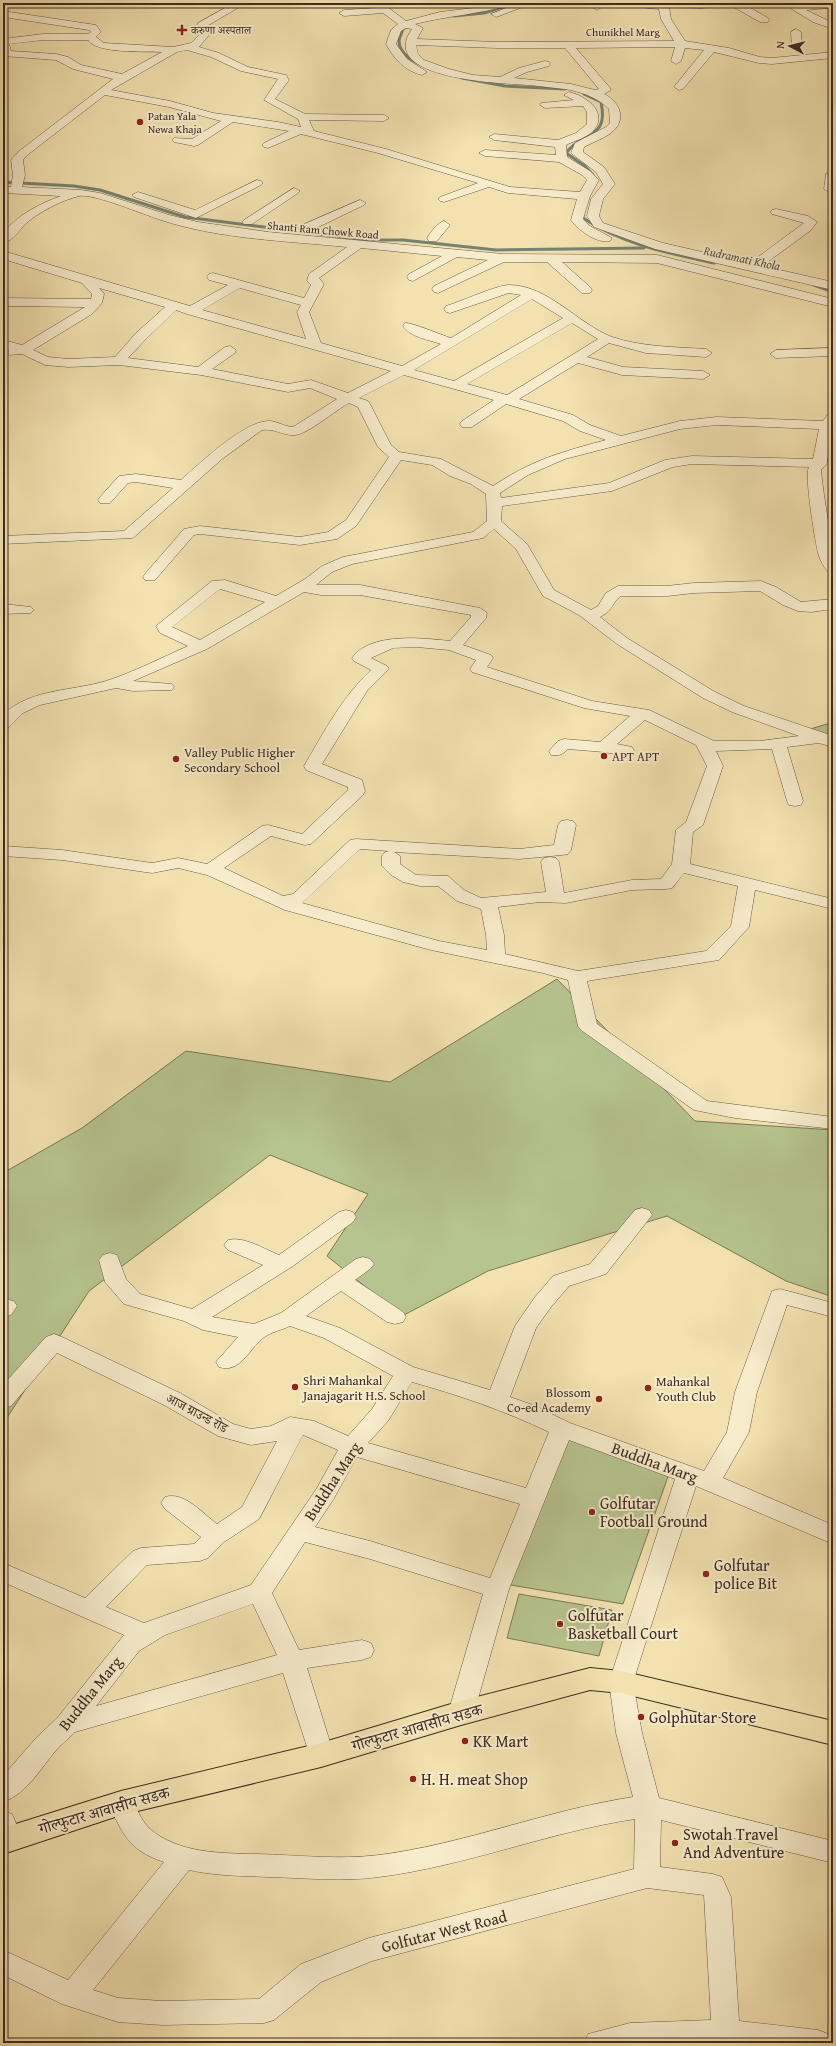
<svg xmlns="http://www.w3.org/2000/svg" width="836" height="2046" viewBox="0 0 836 2046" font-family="'Gentium Book Plus','Noto Serif Devanagari',serif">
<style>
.green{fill:#b6c48f;stroke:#7a7859}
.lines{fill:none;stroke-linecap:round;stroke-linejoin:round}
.stream-far1{stroke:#768373;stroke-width:3}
.stream{stroke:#768373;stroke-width:4}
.minor-casing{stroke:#6b5946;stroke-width:1}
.major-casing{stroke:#3e2b23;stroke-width:2}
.minor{fill:#f7eccc;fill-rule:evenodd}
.major{fill:#f3e2b0;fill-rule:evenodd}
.poi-dot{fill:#8f2418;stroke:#f7eccc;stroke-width:1.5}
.labels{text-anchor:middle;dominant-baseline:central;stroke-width:4;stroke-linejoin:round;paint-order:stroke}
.far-poi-label{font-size:11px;fill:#3e2b23;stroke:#f7eccc;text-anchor:start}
.far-street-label{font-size:11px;fill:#3e2b23;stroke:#f7eccc}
.far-water-label{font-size:12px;font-style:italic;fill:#555044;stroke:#f7eccc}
.poi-label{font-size:13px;fill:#3e2b23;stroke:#f7eccc;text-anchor:start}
.street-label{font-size:13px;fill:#3e2b23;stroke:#f7eccc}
.near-street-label{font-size:16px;fill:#3e2b23;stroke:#f7eccc}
.near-poi-label{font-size:16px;fill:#3e2b23;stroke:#f7eccc;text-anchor:start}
</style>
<rect width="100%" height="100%" fill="#f3e2b0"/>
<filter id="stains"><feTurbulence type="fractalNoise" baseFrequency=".005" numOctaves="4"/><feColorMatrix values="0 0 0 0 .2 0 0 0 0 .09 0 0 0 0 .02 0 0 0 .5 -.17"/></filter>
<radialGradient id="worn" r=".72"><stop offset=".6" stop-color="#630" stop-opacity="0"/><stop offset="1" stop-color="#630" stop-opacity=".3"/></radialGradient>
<g class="green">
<path d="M827 724 833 725V738L807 730Z"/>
<path d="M557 979 695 1121 833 1130V1297L786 1281 667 1216 488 1271 402 1316 327 1256 368 1194 270 1155 89 1291 3 1424V1173L82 1128 186 1051 390 1082Z"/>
<path d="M562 1429 671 1468 623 1604 499 1583Z"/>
<path d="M519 1594 612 1610 599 1656 507 1638Z"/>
</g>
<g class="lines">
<g class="stream-far1">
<path d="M454 16 484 13 515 3"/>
<path d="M408 26 403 29C402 33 399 37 399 41 399 56 418 64 429 68"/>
<path d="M462 78 505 86 565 89"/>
<path d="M584 94 601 102C609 140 584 129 566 153L585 166 593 175"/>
<path d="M3 182 74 186 100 190 185 217 365 240H403L496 250 644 248"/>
<path d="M583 213V218C622 244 668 253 714 263"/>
<path d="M814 285 833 292"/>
</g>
<path class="stream" d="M833 468 830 477 833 500"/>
<g class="minor-casing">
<g id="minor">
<path d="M234 3H246L207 26 209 35 199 47 219 53 248 67 286 75 289 80 275 99 305 114 384 115 389 118 384 121 309 120 314 131 386 149 510 187 580 192 587 180 582 175 559 162 485 156 479 153 485 150 556 155 555 147 494 140 489 137 494 134 558 140 576 133 587 124V112L583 106 545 108 540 105 541 103 574 100 564 95 569 92C587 96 611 114 591 133 583 139 574 141 566 145L567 157 590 171 599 180 590 196 583 219 590 226 612 238 610 241C597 244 578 230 571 220L577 199 508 193 489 187 444 202 440 201 438 199 440 197 478 183 378 153 301 134 268 148 264 147 262 145 264 143 289 131 233 122 198 145 194 146 174 142 172 140 174 138 192 139 221 121 169 107 105 95 26 156 23 160 25 175 22 187 81 190 100 193 169 215 198 222 268 232 503 254 657 255 833 299V307L657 263 562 262 590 287 592 290 590 293H582L547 262H504L438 293 434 292 432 289 434 286 488 260 457 257 413 281 409 280 407 277 409 274 442 256 361 248 319 278 324 284 309 312 321 343 402 366 441 344C429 340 410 337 403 326L405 323C411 322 441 335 451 338L521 295 509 293 450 313 446 312 444 309 446 306C460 302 497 285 509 285 548 285 578 324 612 337 642 347 675 347 706 349L712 353 706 357 646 353 609 343 587 357 623 367 703 371 710 375 703 379 622 375 578 363 519 399 573 415 590 425 621 436 680 421 717 417 823 421 828 414 833 413C833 429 829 447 827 463 826 466 823 467 821 470 824 504 833 539 833 573L828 572C823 566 820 560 818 553 815 540 804 475 809 467L692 464 673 467 612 491 502 506 501 521 527 544 554 590 591 610 598 606 606 593 618 586H667L694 583 761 581 776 587 801 602 833 599V609L811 612 798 611 783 605 760 591 694 593 667 596H621C611 603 615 609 600 617L627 638 715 692 744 706 833 736V747L819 743 787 747 803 801 801 805 795 806 789 805 787 801 772 749 716 751 723 766 703 825 693 832 690 864 833 899V909L755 890 749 927 719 960 587 981 597 1024 707 1101 833 1117V1129L735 1118 694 1110 581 1030 578 1026 568 980 543 973 431 950 285 910 207 875 178 868 152 873 62 860 3 856V846L62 850 152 863 178 858 207 864 262 826 268 825 302 834 348 790V787L306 770 304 766C324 732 342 697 371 670L354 661 352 658C370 632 423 638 450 641L471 617V615L360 595H321L304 592 207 649 133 681 172 684 174 687 172 690 133 691 116 688 40 705 23 713 9 727 3 729V715C31 687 76 692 112 679 138 670 163 657 188 646L160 633 156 626 212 581 225 580 276 596 305 579 322 566 343 557 473 532 487 521 486 494 471 484 450 476 432 465 401 460 356 526 337 539 300 545 200 534 194 535 155 580H145L143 577 145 574 184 529 200 526 300 537 328 532 346 520 389 457 378 447 358 407 349 403C336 410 308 434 295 435 284 436 274 428 262 430L222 459 133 538 3 544V536L124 531 173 488 136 482 128 483 110 503H100L98 500 100 497 119 476 136 474 181 480C200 463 244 421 269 421 277 421 285 427 293 427L337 399 310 388 288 392 201 375 119 365 68 367 45 365 22 354 9 355 8 352 9 350 3 348V340L22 345 85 307 3 306V298L91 299 92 294 82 283 3 259V251L190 306 228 285 209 280 207 277 209 274 213 273 304 298 311 285 307 281 309 274 347 247C287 241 218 239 161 220 145 215 93 193 79 196 63 200 43 210 30 220 22 226 13 241 3 244V233C19 214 39 204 61 196L3 193V187H11L13 175 11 160 18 152 113 79 73 69 56 60 3 56V39L43 34H88L91 32 89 30 3 17V11L96 25 101 32 96 37 104 43 173 47 191 43 199 35 197 25 198 23ZM43 40H88C97 54 144 51 162 52L122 74 81 65 68 57 56 54 11 51 9 44ZM187 50 211 57 241 71 278 79 264 100 298 119 301 127 278 122 213 113 170 101 111 90 177 52ZM99 288 165 307 136 333 115 357 68 359 48 357 33 350 92 314 102 303 104 294ZM240 288 301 305 297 312 306 339 202 310ZM532 299 563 318 454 381 414 370ZM176 310 187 314 391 371 348 393 311 380 288 384 212 369 235 353 236 350 230 346 225 347 198 367 128 358 146 339ZM572 323 598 339 507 395 467 384ZM404 375 494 400 462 421 460 424 462 427H472L506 404 563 421 580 431 606 440C561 452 532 460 493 486L441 459 399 452 391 445 370 404 368 401 359 398ZM717 425 819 429 813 459 692 456 665 460 609 483 501 498 500 493 528 475 565 459 680 429ZM494 529 516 549 543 596 579 615 617 644 703 698 732 712 799 736 759 741H714L649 710 592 701 487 667 493 658 491 655 463 645 486 618 487 613 480 608 360 585H316L332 572 352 564 478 539 483 538ZM220 589 265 602 200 640 172 627ZM417 647 449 650 476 660 470 669 472 672 584 708 630 716 600 742 564 739 558 741 549 751 551 755C559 756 562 755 568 749L604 752 626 756 632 755 634 751 632 747 617 744 645 720 696 745 707 766 686 822 676 830 672 864 661 879 632 880 564 893 559 862 556 858 550 857 544 858 541 862 546 892 481 898 464 890 448 876 416 875 400 864V856L394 852 519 859 562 855 568 854 571 850 576 825 573 821 567 820 561 821 558 825 554 845 519 849 356 839 350 840 293 894 283 896 224 868 271 836 305 845 311 844 363 795 365 791 362 780 322 764 367 691 389 669 387 666 371 658 393 648ZM360 849 389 851 385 852 382 856V866L391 875 403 882 420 886H438L457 901 481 909 486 935 487 950 439 941 302 903ZM684 873 738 886 731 926 706 951 578 971 505 954 504 935 498 907 540 902 566 903 632 890 666 889 672 888Z"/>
<path d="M371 3H382L406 21 440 12 482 7 496 3H512L510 5C479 14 447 16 415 24L423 28 417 39 497 42 674 41 661 19 659 9 627 6 622 3H742L768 18 769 20 768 22H760L730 5 701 8 669 7 671 19 685 41 729 48 760 57 772 58 833 52V58L772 64 759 63 714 52 683 89 679 90 674 87 704 50 685 48 681 61 676 64 671 61 675 47 576 48 610 88 611 90 604 94C611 97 619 105 620 113 623 133 599 139 584 147L583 152 604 167 615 184 603 199 599 216 603 223 663 243 750 263 804 223 772 214 770 212 772 210 776 209 808 216 817 222 810 231 762 266 833 282V290L655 249 594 227 587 216 591 199 603 184 596 172 571 153 575 143 606 127 610 123 609 109C598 98 586 94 571 90 556 88 542 86 528 85 503 83 376 80 412 29L406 28 401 31 396 44 407 59 427 72 422 75C405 71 394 59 386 44L391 30 398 24 383 13 344 16 339 13 344 10 376 8ZM416 45 497 48H565L599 89 595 90 571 84 514 78 527 72 549 66 550 64 549 62 545 61 519 68 500 77 473 75 449 69 424 60 418 54Z"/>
<path d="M519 3H533L499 16 496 17 491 14Z"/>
<path d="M596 3H608L597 10 592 7Z"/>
<path d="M825 3 830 6 828 8 806 10 833 23V29L813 22 790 8 795 5Z"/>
<path d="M796 29 801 32 802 47 797 50 792 47 791 32Z"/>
<path d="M832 171H833V194L824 189 826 174Z"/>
<path d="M257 180 261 181 263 183 261 185 196 218 134 197 132 195 138 192 195 210Z"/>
<path d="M294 188 300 191 298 193 252 224H244L242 222 244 220Z"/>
<path d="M360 200 366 203 364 205 308 232H300L298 229 300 226Z"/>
<path d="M444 221 450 225 437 241H429L427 238C431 232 437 223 444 221Z"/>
<path d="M833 348V356L776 358 770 354 776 350Z"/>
<path d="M3 604 31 607 34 610 31 613 3 614Z"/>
<path d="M642 1208 649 1210 652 1215 606 1274 569 1286 551 1307 536 1328 510 1397 533 1405 570 1423 704 1471 727 1432 735 1392 772 1291 780 1289 833 1303V1317L787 1305 757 1392 749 1432 723 1478 833 1525V1544L696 1486 633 1682 642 1733 659 1798 833 1841V1863L661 1820 660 1867 713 1874 722 1877 731 1897 739 2021 818 2030 828 2034 832 2043H584L588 2034 630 2023 711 2020 704 1895 647 1888 372 1961 321 1982 274 2020 264 2023 162 2025 118 2022 62 2004 3 1975V1950L68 1980 164 1862C128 1850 123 1834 108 1803L112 1795 121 1792 130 1795C136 1806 141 1821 150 1829 180 1854 221 1853 257 1854 298 1855 338 1860 379 1855 465 1844 547 1810 633 1797L616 1733 609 1682 675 1479 569 1440 509 1589 474 1713 470 1720 461 1723 452 1720 448 1713 483 1594 370 1559 305 1542 272 1593 299 1650 362 1640 371 1643 374 1650 371 1657 362 1660 307 1668 334 1755 330 1762 321 1765 312 1762 283 1673 75 1732C68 1739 59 1746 53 1754 38 1772 26 1794 3 1802V1776L36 1738 58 1717 124 1635 3 1582V1563L85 1598 133 1551 141 1548 194 1544 201 1537 165 1509 161 1503 165 1497C184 1491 202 1513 217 1524L242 1507 277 1441 251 1445 218 1436 164 1405 57 1353 11 1406 3 1408V1385L46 1337 54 1334 62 1337 180 1393 233 1424 251 1429 271 1426 290 1417 314 1421 348 1436 372 1409 393 1376 324 1338 290 1326C282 1330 271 1332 263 1338 249 1349 240 1374 219 1367L216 1362 238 1337 203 1330 184 1321 124 1304 105 1282 99 1260 103 1255 110 1253 117 1255 126 1279 140 1294 192 1309 263 1265 228 1250 224 1245 228 1240C244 1236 264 1249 279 1255L339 1212 346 1210 353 1212 356 1217 353 1222 293 1266 212 1317 254 1324 281 1313 356 1259 363 1257 370 1259 374 1264 370 1269 355 1280 403 1312 406 1317 403 1322 395 1324 387 1322 341 1291 306 1316 340 1328 413 1367 490 1390 515 1326 535 1297 553 1276 590 1264 635 1210ZM412 1382C459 1395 505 1411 549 1432L526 1488 368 1443 388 1421ZM303 1435 338 1450 317 1488 251 1585 144 1623 106 1607 147 1565 200 1561 208 1558 224 1542 259 1519ZM357 1457 520 1504 490 1578 370 1541 315 1527 333 1500ZM253 1604 277 1655 96 1706 139 1651 165 1635ZM635 1819 634 1869 369 1938 301 1964 259 1999 162 2001 118 1998 93 1990 189 1870C216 1876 243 1876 270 1877 306 1878 343 1882 379 1877 466 1866 548 1832 635 1819Z"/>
<path d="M3 1299 14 1301 17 1306 11 1315 3 1317Z"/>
<path d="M3 1811 12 1814 22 1838 18 1846 9 1849 3 1847Z"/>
</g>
</g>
<g class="major-casing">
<path id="major" d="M590 1668 621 1671 833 1721V1745L621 1693 590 1690 461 1725 321 1767 121 1815 3 1854V1828L121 1791 321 1743 461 1701Z"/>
</g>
<use href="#minor" class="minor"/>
<use href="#major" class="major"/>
</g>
<g class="poi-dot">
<path d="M180 24h4v4h4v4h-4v4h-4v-4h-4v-4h4z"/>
<circle cx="140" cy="122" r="4"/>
<circle cx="604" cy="756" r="4"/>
<circle cx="176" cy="759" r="4"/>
<circle cx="295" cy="1387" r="4"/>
<circle cx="648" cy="1388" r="4"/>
<circle cx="599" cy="1399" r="4"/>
<circle cx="592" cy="1512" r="4"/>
<circle cx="706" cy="1574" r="4"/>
<circle cx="560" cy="1624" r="4"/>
<circle cx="641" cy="1717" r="4"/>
<circle cx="465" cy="1741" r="4"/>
<circle cx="413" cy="1779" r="4"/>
<circle cx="675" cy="1843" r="4"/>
</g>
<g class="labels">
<g class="far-poi-label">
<text x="191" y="30">करुणा अस्पताल</text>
<text x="148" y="116">Patan Yala<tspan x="148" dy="13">Newa Khaja</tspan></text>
</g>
<g class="far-street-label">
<text x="623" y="32">Chunikhel Marg</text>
<text transform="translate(323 230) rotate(5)">Shanti Ram Chowk Road</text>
</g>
<g class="far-water-label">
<text transform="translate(742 258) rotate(12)">Rudramati Khola</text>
</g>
<g class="poi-label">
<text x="184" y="752">Valley Public Higher<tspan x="184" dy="15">Secondary School</tspan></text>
<text x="612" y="756">APT APT</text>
<text x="303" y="1380">Shri Mahankal<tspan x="303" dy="15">Janajagarit H.S. School</tspan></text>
<text x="656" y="1381">Mahankal<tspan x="656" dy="15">Youth Club</tspan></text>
<text x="591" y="1392" text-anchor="end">Blossom<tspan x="591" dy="15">Co-ed Academy</tspan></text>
</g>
<g class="street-label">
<text transform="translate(197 1413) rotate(28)">आज ग्राउन्ड रोड</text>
</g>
<g class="near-street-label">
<text transform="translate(655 1462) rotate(20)">Buddha Marg</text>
<text transform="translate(332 1481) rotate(-57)">Buddha Marg</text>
<text transform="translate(90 1693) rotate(-51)">Buddha Marg</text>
<text transform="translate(417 1727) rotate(-16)">गोल्फुटार आवासीय सडक</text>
<text transform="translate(104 1810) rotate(-16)">गोल्फुटार आवासीय सडक</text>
<text transform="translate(444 1931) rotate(-14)">Golfutar West Road</text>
</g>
<g class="near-poi-label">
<text x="600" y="1503">Golfutar<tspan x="600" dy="18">Football Ground</tspan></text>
<text x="714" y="1565">Golfutar<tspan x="714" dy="18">police Bit</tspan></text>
<text x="568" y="1615">Golfutar<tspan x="568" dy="18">Basketball Court</tspan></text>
<text x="649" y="1717">Golphutar Store</text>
<text x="473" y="1741">KK Mart</text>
<text x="421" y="1779">H. H. meat Shop</text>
<text x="683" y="1834">Swotah Travel<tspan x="683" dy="18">And Adventure</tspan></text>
</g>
</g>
<rect width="836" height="2046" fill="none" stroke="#f3e2b0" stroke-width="16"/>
<rect x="4" y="4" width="828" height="2038" fill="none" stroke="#3e2b23" stroke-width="2"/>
<rect x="8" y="8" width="820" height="2030" fill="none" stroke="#3e2b23"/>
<g transform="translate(790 46) rotate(277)" stroke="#f7eccc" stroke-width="3" paint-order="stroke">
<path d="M0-3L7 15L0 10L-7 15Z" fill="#3e2b23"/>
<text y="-6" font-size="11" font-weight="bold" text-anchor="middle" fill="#3e2b23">N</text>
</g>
<rect width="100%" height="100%" filter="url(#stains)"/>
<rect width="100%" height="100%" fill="url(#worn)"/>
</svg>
